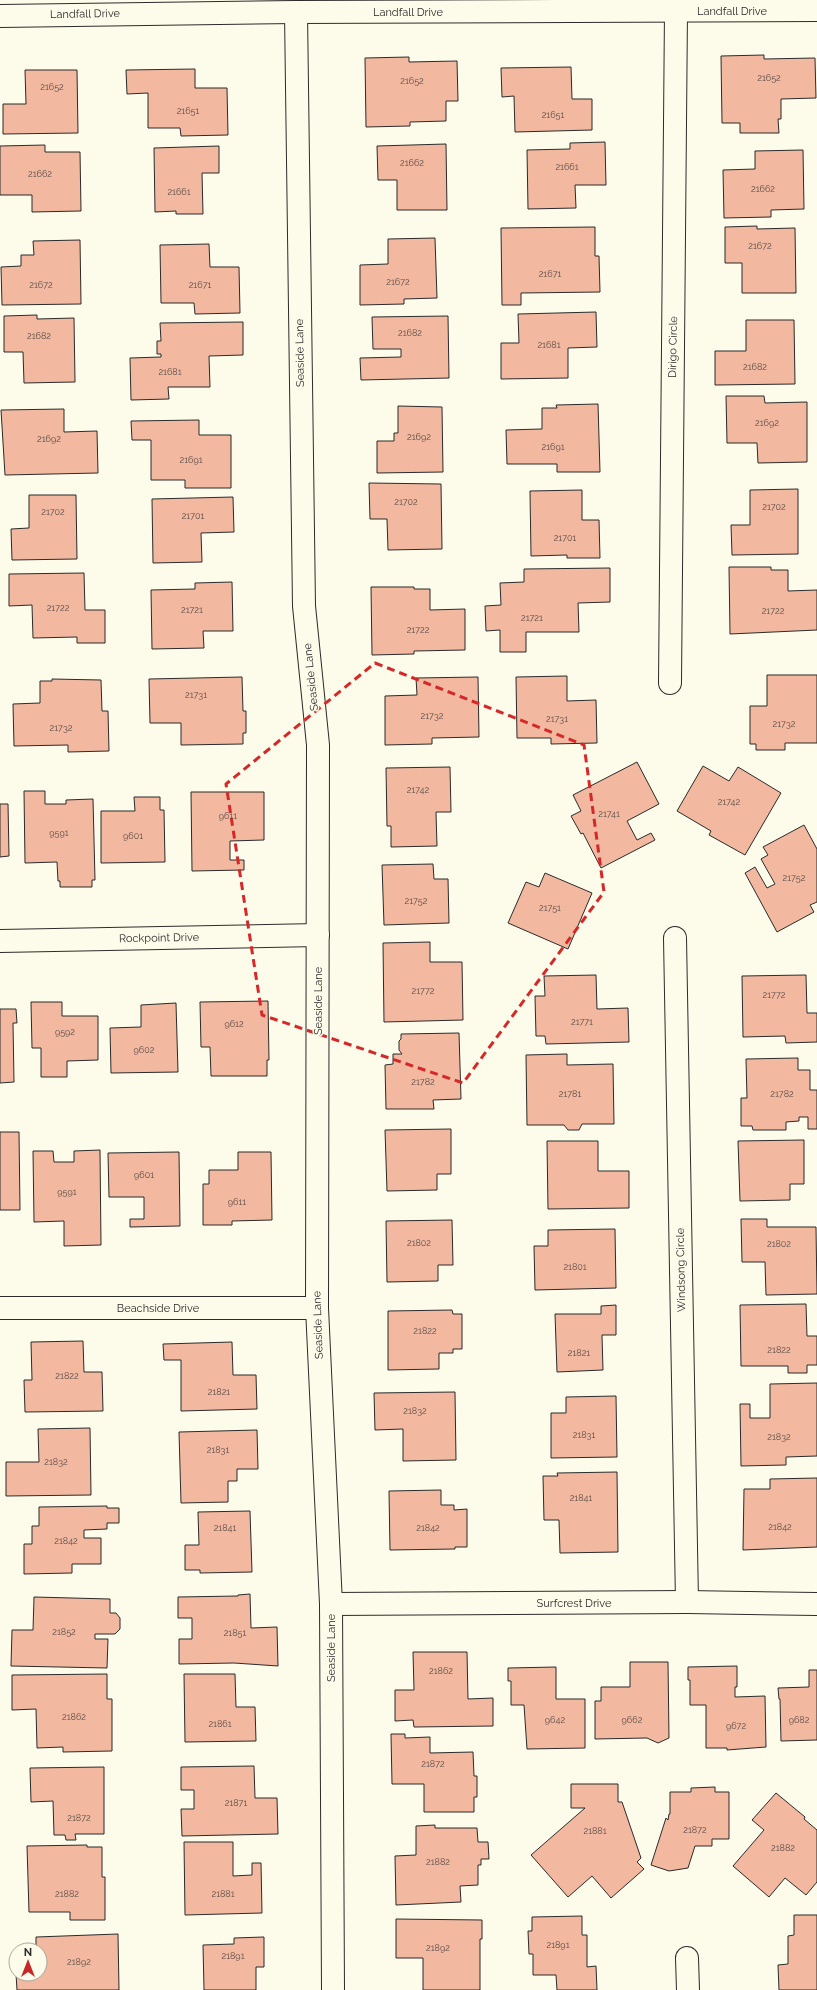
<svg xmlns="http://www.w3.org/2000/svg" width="817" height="1990" viewBox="0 0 817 1990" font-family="Raleway,sans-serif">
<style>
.building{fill:#f2b8a0;stroke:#2b2b2b}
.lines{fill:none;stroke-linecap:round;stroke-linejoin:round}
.street-casing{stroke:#2b2b2b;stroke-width:24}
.street{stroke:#fdfbea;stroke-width:22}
.marked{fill:none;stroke:#d62828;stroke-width:3;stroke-dasharray:8 5;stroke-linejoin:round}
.labels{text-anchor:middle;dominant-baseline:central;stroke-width:3;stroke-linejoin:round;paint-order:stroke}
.number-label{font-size:9px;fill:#5d4e48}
.street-label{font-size:11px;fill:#2b2b2b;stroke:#fdfbea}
</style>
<rect width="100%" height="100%" fill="#fdfbea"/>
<g class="building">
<path d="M764 55V59L815 58 816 98 781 99V119H778L779 133H740V123H722L721 56Z"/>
<path d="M409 57V62L457 61 458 101H446V121L410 122V126L366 127 365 58Z"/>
<path d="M571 67 572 99H592V130L515 132 514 96 502 97 501 68Z"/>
<path d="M195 69V88H227L228 135 181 136 180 128H148V93L127 94 126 70Z"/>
<path d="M25 70H77L78 133 3 134V104H26Z"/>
<path d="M605 142 606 185H575L576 208 528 209 527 150 570 149V143Z"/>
<path d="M446 144 447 210H397V180H378L377 146Z"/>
<path d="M45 145V152H80L81 211 32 212V195H0V146Z"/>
<path d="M219 146V173H202L203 214H176V211L155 212 154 148Z"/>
<path d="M803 150 804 209 771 210V217L724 218 723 170 755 169V151Z"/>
<path d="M757 226V229L795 228 796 293H742V263H725V227Z"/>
<path d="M595 227V256H599L600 292 521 293V305H502L501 228Z"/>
<path d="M435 238 437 298 404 299V304L360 305V265L388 264V239Z"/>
<path d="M80 240 81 304 2 305 1 267 21 266V255H34L33 241Z"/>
<path d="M209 244 210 267H239L240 313 195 314 194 303H161L160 245Z"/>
<path d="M596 312 597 347 568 348V378L501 379V343H519L518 314Z"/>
<path d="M37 315V319L74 318 75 382 24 383 23 352H4V316Z"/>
<path d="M448 316 449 378 361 380 360 358 401 357V349H373L372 317Z"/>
<path d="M746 320H794L795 384 715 385V351H746Z"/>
<path d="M243 322V355L209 356 210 387H168L169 399 131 400 130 358 161 357V354H157V341H161L160 323Z"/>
<path d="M726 396H764L765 403 807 402V462L758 463 757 443H727Z"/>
<path d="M598 404 600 472H557V464H507L506 430 542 429V408H557L556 405Z"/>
<path d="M398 406 442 407 443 472 377 473V441H394V433H398Z"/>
<path d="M64 409V432L97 431 98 473 5 475 1 410Z"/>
<path d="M199 420V435H231V488H185V480H151V440H132L131 421Z"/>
<path d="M369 483 441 484 442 549 388 550 387 519H370Z"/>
<path d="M798 489V554L732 555 731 525H750V490Z"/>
<path d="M582 490V520H599L600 558H567V555L531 556 530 491Z"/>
<path d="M29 495H76L77 559 12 560 11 529 29 528Z"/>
<path d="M233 497 234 532 201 533 202 562 153 563 152 499Z"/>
<path d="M729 567H771V570H788V591L817 590V630L730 634Z"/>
<path d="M610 568V602L578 603 579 632H526V652H500V630L486 631 485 606 501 605 500 583 524 582V569Z"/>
<path d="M84 573 85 610H105V643H77V637L33 638 32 605 9 606V574Z"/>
<path d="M232 582 233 631H203L204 648 152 649 151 590 195 589V583Z"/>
<path d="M371 587H414V589H430V610L465 609V650L414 651V654L372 655Z"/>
<path d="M767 675H817V743H785V750H756V744H750V706H767Z"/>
<path d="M567 676V701L596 700 597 743 551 744V738H517L516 677Z"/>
<path d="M242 677 243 711H246V733H243V744L181 745V723H150L149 679Z"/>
<path d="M478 677 479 737 432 738V744L385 745V696L417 695 416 678Z"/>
<path d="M52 679 101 680 102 711H108L109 751 68 752V745L14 746 13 704 40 703V681H52Z"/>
<path d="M637 762 659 804 627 821 637 840 651 833 655 840 601 868 583 833 581 834 571 816 581 811 573 795Z"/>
<path d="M703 766 729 781 738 767 781 793 745 855 709 835 711 831 677 811Z"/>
<path d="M450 767 451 812H436L437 846 391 847V826H387L386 768Z"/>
<path d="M24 791H45V804H66V800L93 799 95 880H92V887H60V881H58L57 862 25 863Z"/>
<path d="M191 792H264V840L230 841V860H244V870L192 871Z"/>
<path d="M134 797H160V810H164L165 862 101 863V811H135Z"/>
<path d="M0 804H8L9 856 0 857Z"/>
<path d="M804 825 817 849V902L810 905 814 912 777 932 745 873 755 867 767 888 775 884 761 859 768 855 763 847Z"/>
<path d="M433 864 434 879H448L449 923 384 925 382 865Z"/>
<path d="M545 873 592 893 568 949 508 923 526 882 539 887Z"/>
<path d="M430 942V962H462L463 1020 384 1022 383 943Z"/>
<path d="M596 975 597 1009 628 1008 629 1042 546 1044 545 1036H536L535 996H545L544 976Z"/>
<path d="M806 975 807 1013H817V1042L786 1043 785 1036 743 1037 742 976Z"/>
<path d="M268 1001 269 1060H267V1076H211L210 1047H201L200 1002Z"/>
<path d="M31 1002H62V1016H98V1060L67 1061V1077H41V1048H32Z"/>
<path d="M176 1003 178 1072 111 1073 110 1028 141 1027V1005Z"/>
<path d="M0 1009H16L17 1023H13L14 1082 0 1083Z"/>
<path d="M459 1033 461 1099 433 1100 434 1109H386L385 1065 393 1064V1054H402L399 1050V1041L401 1039V1034Z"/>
<path d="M567 1054V1065L613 1064 614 1124H582L579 1130H568L564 1125H527L526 1055Z"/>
<path d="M798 1058V1070H810V1090H817V1129H808V1117H799V1121L786 1122V1130H753L752 1126H741V1098H747L746 1059Z"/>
<path d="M451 1129V1174H437V1190L387 1191 385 1130Z"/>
<path d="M0 1132H19L20 1210H0Z"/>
<path d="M804 1140V1184H790V1200L740 1201 738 1141Z"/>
<path d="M547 1141H598V1171H629V1208L548 1209Z"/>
<path d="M100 1150 101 1245 64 1246V1221L34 1222 33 1151H53L54 1162H74V1151Z"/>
<path d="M179 1152 180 1226 130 1227V1219H144V1197H109L108 1153Z"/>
<path d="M238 1152H271L272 1220 232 1221V1225H203V1184H209V1170H238Z"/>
<path d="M741 1219H767V1227H816L817 1294 766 1295 765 1262H742Z"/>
<path d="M452 1220 453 1265H438V1281L387 1282 386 1221Z"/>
<path d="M615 1229 616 1288 535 1290 534 1246H548V1230Z"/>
<path d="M806 1304 807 1336H817V1365H807V1373H788V1366H741L740 1305Z"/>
<path d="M616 1305V1335H602L603 1370 557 1372 555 1314H601V1306Z"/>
<path d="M452 1310 453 1314H462V1349H453V1353H439V1369L388 1370V1311Z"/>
<path d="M83 1341 84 1372H102L103 1411 25 1412 24 1380H32L31 1342Z"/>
<path d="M232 1342 233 1375H256L257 1409 181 1411V1360H164L163 1344Z"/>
<path d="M817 1383V1456L786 1457V1465L741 1466 740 1404H750V1418H770V1384Z"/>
<path d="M455 1392 456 1460 403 1461V1429L375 1430 374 1393Z"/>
<path d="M616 1396 617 1457 551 1458V1413H566V1397Z"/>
<path d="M90 1428 91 1495 6 1496V1462H39L38 1429Z"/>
<path d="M257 1430 258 1469H237V1481H228V1502L181 1503 179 1432Z"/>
<path d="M617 1472 618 1552 560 1553 559 1520H544L543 1476H558L557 1473Z"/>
<path d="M817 1478V1547L743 1550 744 1489H770V1479Z"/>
<path d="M441 1490V1505H454V1510L467 1509V1547H455V1549L390 1550 389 1491Z"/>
<path d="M107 1506V1508H119V1523H107V1529L84 1530V1538H101V1564H72V1573L24 1574V1544H32V1526H39V1507Z"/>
<path d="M250 1511 252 1572 200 1573V1570H185V1545H199L198 1512Z"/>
<path d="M250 1594 251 1628 277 1627 278 1666 234 1663 179 1664V1639H192V1618H178V1597L238 1596V1595Z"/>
<path d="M34 1597 110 1599V1613H116L120 1618V1629L115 1634H95V1639H108L107 1668 11 1666 12 1630H33Z"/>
<path d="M413 1652H467L468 1699 493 1698V1726L414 1727 413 1720 395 1721V1690H414Z"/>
<path d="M630 1662H668L669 1738 658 1743 647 1738 595 1739V1701H601V1687H630Z"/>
<path d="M737 1666V1687H735V1697L765 1696 766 1747 727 1750V1748H706V1705H690V1680H688V1667Z"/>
<path d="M556 1667V1699H585V1748L527 1749 524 1705H511V1681H508V1668Z"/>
<path d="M809 1670H817V1740L781 1741 780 1699H779L778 1688 809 1687Z"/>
<path d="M107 1674V1699H112V1751L63 1752V1747L37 1748 36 1709 12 1710V1675Z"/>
<path d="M184 1674H235L236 1707H255L256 1741 185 1742Z"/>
<path d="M391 1734H405V1738L430 1737V1753L473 1752 474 1776H477V1797H474V1812H424V1784H392Z"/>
<path d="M254 1766 255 1798H277L278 1834 182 1836 181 1809H194V1790H181V1767Z"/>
<path d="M104 1767V1834H75L76 1840H66L65 1835H54L53 1801 31 1802 30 1768Z"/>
<path d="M571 1784H618V1802H622L641 1858 637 1862 644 1869 611 1898 592 1876 568 1897 531 1855 585 1808H571Z"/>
<path d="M715 1787V1792H729V1839H712V1846H695L688 1868 669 1871 651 1865 666 1818 668 1820 669 1814H670V1792H691V1788Z"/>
<path d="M776 1793 805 1817 804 1819 817 1830V1882L806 1895 785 1878 769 1897 733 1866 764 1830 752 1820Z"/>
<path d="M435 1825V1828H477L478 1842H488L489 1859H481V1865H478V1885L460 1886 461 1902 396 1905 395 1856 416 1855V1826Z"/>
<path d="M184 1842H233V1876L252 1875V1863H261L262 1913 185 1915Z"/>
<path d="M87 1845V1847H102V1877H105V1920H70V1912H29L27 1846Z"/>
<path d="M794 1915H817V1990H779L778 1965 788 1964V1936L794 1935Z"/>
<path d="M582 1916V1935H587V1967L596 1966 597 1990H557L556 1975H533V1954H529L528 1931H532V1917Z"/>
<path d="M396 1919 482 1920V1939H480V1990H423V1958H396Z"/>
<path d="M118 1934 119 1990H17L16 1974H40V1950H36V1937Z"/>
<path d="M264 1937V1967H256V1990H204L203 1945 234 1944V1938Z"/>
</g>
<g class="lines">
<g class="street-casing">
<g id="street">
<path d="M296 12 304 606 318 745 317 1308 331 1604 333 1990"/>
<path d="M0 16 296 12 817 10"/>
<path d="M670 683 676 11"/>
<path d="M675 938 687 1602"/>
<path d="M0 941 318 935"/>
<path d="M0 1308H317"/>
<path d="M331 1604 687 1602 817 1604"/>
<path d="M687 1958 688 1990"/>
</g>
</g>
<use href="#street" class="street"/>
</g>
<path class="marked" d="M375 663 584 745 604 892 463 1083 262 1015 226 784Z"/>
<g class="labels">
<g class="number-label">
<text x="769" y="78">21652</text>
<text x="412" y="81">21652</text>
<text x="52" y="87">21652</text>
<text x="188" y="111">21651</text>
<text x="553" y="115">21651</text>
<text x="412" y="163">21662</text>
<text x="567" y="167">21661</text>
<text x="40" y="174">21662</text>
<text x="763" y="189">21662</text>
<text x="179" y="192">21661</text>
<text x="760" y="246">21672</text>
<text x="550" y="274">21671</text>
<text x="398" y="282">21672</text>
<text x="41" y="285">21672</text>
<text x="200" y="285">21671</text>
<text x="410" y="333">21682</text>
<text x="39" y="336">21682</text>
<text x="549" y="345">21681</text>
<text x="755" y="367">21682</text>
<text x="170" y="372">21681</text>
<text x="767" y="423">21692</text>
<text x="419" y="437">21692</text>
<text x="49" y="439">21692</text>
<text x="553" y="447">21691</text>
<text x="191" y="460">21691</text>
<text x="406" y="502">21702</text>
<text x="774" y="507">21702</text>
<text x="53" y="512">21702</text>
<text x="193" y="516">21701</text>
<text x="565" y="538">21701</text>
<text x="58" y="608">21722</text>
<text x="192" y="610">21721</text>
<text x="773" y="611">21722</text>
<text x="532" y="618">21721</text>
<text x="418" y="630">21722</text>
<text x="196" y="695">21731</text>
<text x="432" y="716">21732</text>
<text x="557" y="719">21731</text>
<text x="784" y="724">21732</text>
<text x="61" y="728">21732</text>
<text x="418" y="790">21742</text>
<text x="729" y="802">21742</text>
<text x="609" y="814">21741</text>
<text x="228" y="816">9611</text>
<text x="59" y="833">9591</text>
<text x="133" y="836">9601</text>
<text x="794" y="878">21752</text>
<text x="416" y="901">21752</text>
<text x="550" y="908">21751</text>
<text x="423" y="991">21772</text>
<text x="774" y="995">21772</text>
<text x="582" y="1022">21771</text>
<text x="234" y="1024">9612</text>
<text x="65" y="1032">9592</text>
<text x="144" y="1050">9602</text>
<text x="423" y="1082">21782</text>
<text x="570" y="1094">21781</text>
<text x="782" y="1094">21782</text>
<text x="144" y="1175">9601</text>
<text x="67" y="1192">9591</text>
<text x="237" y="1202">9611</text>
<text x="419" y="1243">21802</text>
<text x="779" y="1244">21802</text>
<text x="575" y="1267">21801</text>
<text x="425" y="1331">21822</text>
<text x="779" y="1350">21822</text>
<text x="579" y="1353">21821</text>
<text x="67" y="1376">21822</text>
<text x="219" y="1392">21821</text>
<text x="415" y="1411">21832</text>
<text x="584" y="1435">21831</text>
<text x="779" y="1437">21832</text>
<text x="218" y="1450">21831</text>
<text x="56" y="1462">21832</text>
<text x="581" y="1498">21841</text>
<text x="780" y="1527">21842</text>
<text x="225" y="1528">21841</text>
<text x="428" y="1528">21842</text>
<text x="66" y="1541">21842</text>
<text x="64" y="1632">21852</text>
<text x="235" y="1633">21851</text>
<text x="441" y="1671">21862</text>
<text x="74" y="1717">21862</text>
<text x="555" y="1720">9642</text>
<text x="632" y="1720">9662</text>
<text x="799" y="1720">9682</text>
<text x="220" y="1724">21861</text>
<text x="736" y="1726">9672</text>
<text x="433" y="1764">21872</text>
<text x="236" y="1803">21871</text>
<text x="79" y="1818">21872</text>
<text x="695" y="1830">21872</text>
<text x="595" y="1831">21881</text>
<text x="783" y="1848">21882</text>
<text x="438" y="1862">21882</text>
<text x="67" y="1894">21882</text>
<text x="223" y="1894">21881</text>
<text x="558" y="1945">21891</text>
<text x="438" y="1948">21892</text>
<text x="233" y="1956">21891</text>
<text x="79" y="1962">21892</text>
</g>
<g class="street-label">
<text x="732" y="11">Landfall Drive</text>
<text x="408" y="12">Landfall Drive</text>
<text transform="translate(85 14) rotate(-1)">Landfall Drive</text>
<text transform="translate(673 347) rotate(-89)">Dirigo Circle</text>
<text transform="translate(300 353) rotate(-91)">Seaside Lane</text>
<text transform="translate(311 677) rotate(-96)">Seaside Lane</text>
<text transform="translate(159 938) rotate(-1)">Rockpoint Drive</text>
<text transform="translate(318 1001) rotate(-90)">Seaside Lane</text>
<text transform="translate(681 1270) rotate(-91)">Windsong Circle</text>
<text x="158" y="1308">Beachside Drive</text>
<text transform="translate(318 1325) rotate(-92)">Seaside Lane</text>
<text x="574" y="1603">Surfcrest Drive</text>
<text transform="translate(331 1648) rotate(-90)">Seaside Lane</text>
</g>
</g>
<g transform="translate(28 1962)"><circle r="19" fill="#fdfbea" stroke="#a9a89e"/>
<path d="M0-3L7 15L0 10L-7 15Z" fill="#c62828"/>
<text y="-6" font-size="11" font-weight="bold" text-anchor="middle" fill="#2b2b2b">N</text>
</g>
</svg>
